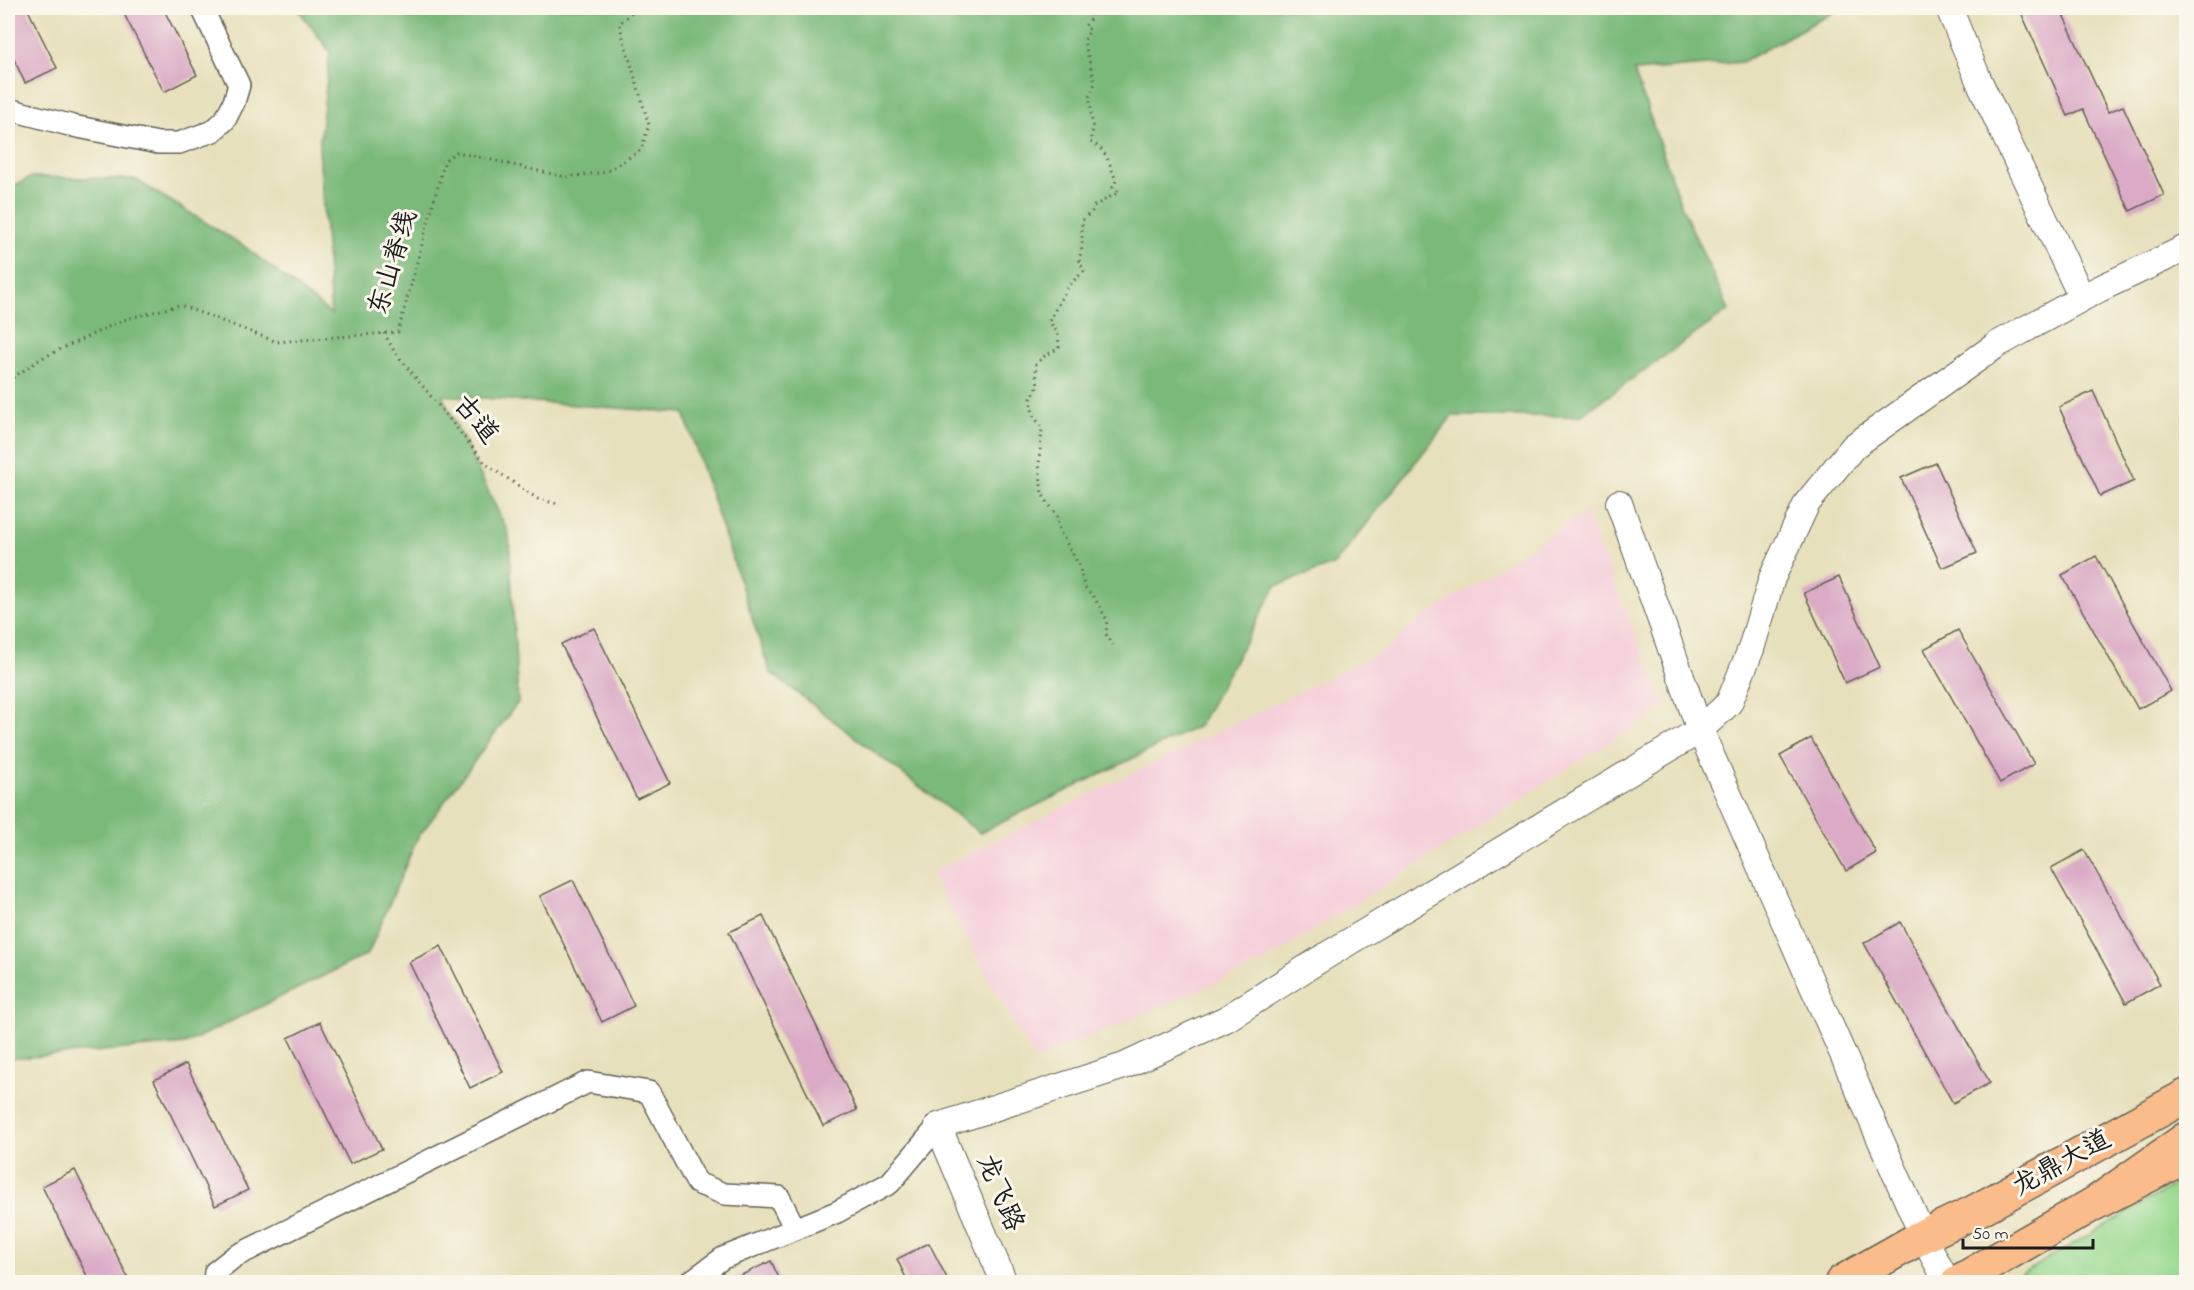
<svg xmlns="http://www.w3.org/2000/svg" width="2194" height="1290" viewBox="0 0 2194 1290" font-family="'Indie Flower','LXGW WenKai TC',sans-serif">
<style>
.built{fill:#f5cfda}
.green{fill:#99d990;stroke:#5a7a56;stroke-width:1.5}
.forest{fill:#7ab97a;stroke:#4b6a4b;stroke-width:1.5}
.building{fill:#daaac6}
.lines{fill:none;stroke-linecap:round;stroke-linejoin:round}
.minor-casing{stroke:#636154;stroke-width:24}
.tertiary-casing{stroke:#636154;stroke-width:28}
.primary-casing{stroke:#636154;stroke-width:36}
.trunk-casing{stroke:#636154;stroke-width:36}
.path{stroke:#636154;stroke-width:3;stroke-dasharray:1.5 4.5;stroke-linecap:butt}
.minor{stroke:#fff;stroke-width:21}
.tertiary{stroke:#fff;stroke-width:26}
.primary{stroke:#fabc8b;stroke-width:33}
.trunk{stroke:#fabc8b;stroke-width:33}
.labels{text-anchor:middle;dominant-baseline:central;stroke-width:6;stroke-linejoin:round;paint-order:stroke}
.street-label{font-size:27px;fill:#1c1c1c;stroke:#fbf7ec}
</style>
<rect width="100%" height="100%" fill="#fbf7ec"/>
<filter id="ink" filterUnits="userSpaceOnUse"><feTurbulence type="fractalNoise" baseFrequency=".0167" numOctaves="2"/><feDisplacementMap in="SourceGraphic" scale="12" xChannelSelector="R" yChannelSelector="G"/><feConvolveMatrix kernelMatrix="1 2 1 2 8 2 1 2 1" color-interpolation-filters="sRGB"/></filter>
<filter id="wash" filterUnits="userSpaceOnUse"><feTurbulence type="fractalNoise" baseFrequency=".008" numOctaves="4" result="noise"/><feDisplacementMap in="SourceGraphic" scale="24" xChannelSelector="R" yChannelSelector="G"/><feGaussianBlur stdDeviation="1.35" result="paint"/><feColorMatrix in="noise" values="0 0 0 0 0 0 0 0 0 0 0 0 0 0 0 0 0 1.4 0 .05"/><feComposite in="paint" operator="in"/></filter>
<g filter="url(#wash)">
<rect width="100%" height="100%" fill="#e7e0bc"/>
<path class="built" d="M1585 512 1665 707 1260 964 1035 1060 930 873 1389 648 1411 626Z"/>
<path class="green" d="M2186 1178V1282H2008Z"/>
<path class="forest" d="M297 8H1841L1742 62 1634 71 1681 205 1729 310 1580 416H1452L1335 564 1276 586 1199 726 980 833 770 672 684 413 442 395 509 534 518 702 417 839 368 954 185 1044 8 1059V188L32 177 135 179 244 246 331 314 319 149 330 52Z"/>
<g id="blocks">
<g class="building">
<path d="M8 8H27L57 68 25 83 8 46Z"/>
<path d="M121 8H163L197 75 164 92Z"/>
<path d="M2019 8H2060L2108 112 2123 106 2164 195 2130 211 2083 109 2068 116Z"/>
<path d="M2093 391 2134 481 2100 496 2059 407Z"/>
<path d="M1936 463 1977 553 1942 568 1901 478Z"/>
<path d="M2096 556 2171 691 2138 709 2062 575Z"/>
<path d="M1839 577 1880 667 1845 683 1804 593Z"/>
<path d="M594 628 670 783 637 799 561 644Z"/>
<path d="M1958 630 2034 764 2000 783 1924 649Z"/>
<path d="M1811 738 1876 853 1846 871 1780 756Z"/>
<path d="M2084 850 2160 984 2126 1003 2051 868Z"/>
<path d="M573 880 634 1006 602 1022 540 896Z"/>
<path d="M763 916 857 1110 823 1126 729 932Z"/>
<path d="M1900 922 1990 1083 1953 1103 1864 943Z"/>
<path d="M441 946 503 1072 470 1088 409 962Z"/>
<path d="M320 1022 382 1149 350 1164 288 1038Z"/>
<path d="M186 1064 248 1190 215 1206 154 1080Z"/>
<path d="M75 1170 130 1282H90L42 1186Z"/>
<path d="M929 1243 949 1282H908L897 1259Z"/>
<path d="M771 1261 781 1282H727Z"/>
</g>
</g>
</g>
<g filter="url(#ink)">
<use href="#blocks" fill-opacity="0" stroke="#636154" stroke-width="1.5"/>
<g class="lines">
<g class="minor-casing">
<g id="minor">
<path d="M8 109 73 126 158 143H179L213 131 225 120 234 102 239 85 202 8"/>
<path d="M214 1282 215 1272 234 1257 588 1082 649 1092 697 1183 724 1194 779 1197 795 1229"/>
<path d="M690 1282 723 1258 837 1212 890 1183 938 1126"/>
</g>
</g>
<g class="tertiary-casing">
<g id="tertiary">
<path d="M1949 8 1979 81 2082 298"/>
<path d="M1004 1282 938 1126 1124 1066 1226 1019 1319 960 1700 730 1619 503"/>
<path d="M1947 1282 1923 1236 1700 730 1729 703 1751 649 1772 578 1807 503 1854 446 1998 344 2099 289 2186 248"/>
</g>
</g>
<g class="primary-casing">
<g id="primary">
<path d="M1842 1282 1923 1236 1974 1212 2186 1096"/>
<path d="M1958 1282 2097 1202 2186 1139"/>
</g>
</g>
<g class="trunk-casing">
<path id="trunk" d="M2097 1202 2186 1156"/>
</g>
<g class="path">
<path d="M1089 8 1091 18 1085 26 1090 30 1084 41 1095 83 1089 97 1093 129 1090 142C1107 149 1110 165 1116 181L1113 187 1119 192 1094 206 1092 211 1082 221V248L1079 260 1084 271 1068 286 1049 321 1058 333 1059 348 1043 357 1035 365 1038 385 1031 399 1033 415 1042 428 1039 464 1042 494 1057 516 1059 530 1079 565 1084 586 1094 597 1107 620 1106 634 1113 645"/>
<path d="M384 333 394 351 486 464 538 499 558 504"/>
<path d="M8 381 42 358 123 320 180 305 277 342 398 332 445 160 457 152 565 177 606 172 641 150 649 125 619 24 636 8"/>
</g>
<use href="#minor" class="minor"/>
<use href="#tertiary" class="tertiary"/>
<use href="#primary" class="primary"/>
<use href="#trunk" class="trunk"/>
</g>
</g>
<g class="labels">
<g class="street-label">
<text transform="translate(394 263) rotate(-73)">东山脊线</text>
<text transform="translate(475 420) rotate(50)">古道</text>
<text transform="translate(2062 1164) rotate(-29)">龙鼎大道</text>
<text transform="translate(999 1193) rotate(67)">龙飞路</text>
</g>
</g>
<rect width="2194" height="1290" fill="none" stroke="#fbf7ec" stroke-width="30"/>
<path d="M1963 1239v9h130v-9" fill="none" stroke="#1c1c1c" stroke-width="3"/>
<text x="1972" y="1239" font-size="18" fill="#1c1c1c" stroke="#fbf7ec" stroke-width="4.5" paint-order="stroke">50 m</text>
</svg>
